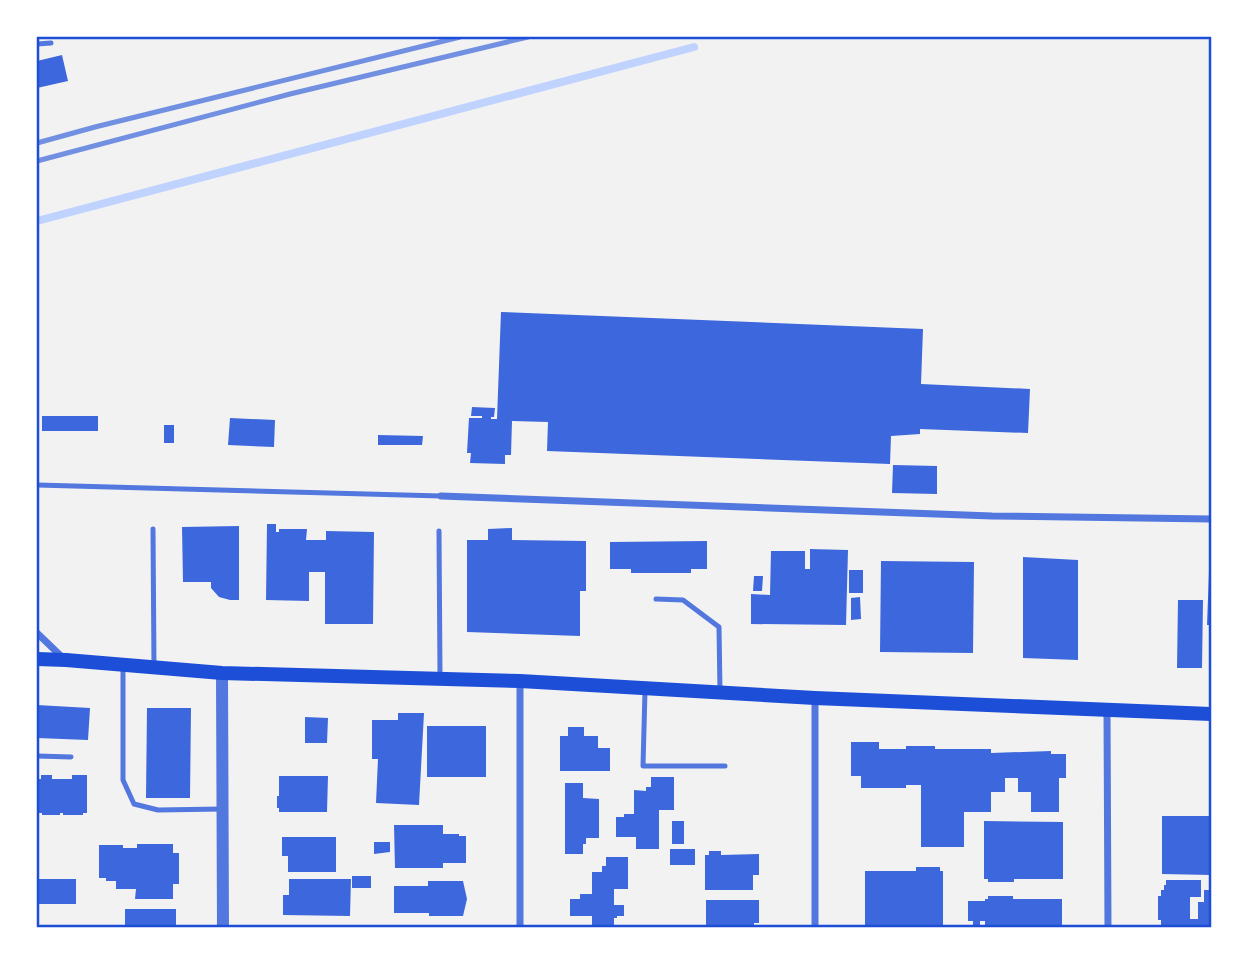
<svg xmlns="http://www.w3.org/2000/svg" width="1248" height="965" viewBox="0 0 1248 965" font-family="'Fira Sans Condensed',sans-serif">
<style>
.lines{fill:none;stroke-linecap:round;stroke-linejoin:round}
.stream{stroke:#bfd3fe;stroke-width:8}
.building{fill:#3d67dc}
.service{stroke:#5277de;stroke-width:5}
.minor{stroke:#5277de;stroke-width:7}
.tertiary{stroke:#5277de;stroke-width:12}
.secondary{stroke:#1d4ed8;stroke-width:14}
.rail{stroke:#7290e2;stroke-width:5}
.neatline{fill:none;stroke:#1d4ed8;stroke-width:2.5}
</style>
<rect width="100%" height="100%" fill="#f2f2f2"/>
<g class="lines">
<path class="stream" d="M37 221 694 47"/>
</g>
<g class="building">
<path d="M62 55 68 81 37 88V61Z"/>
<path d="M501 312 923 329 921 384 1030 389 1028 433 920 429V434L891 436 890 464 547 451 548 422 512 421 511 455H505V464L470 463 471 453H467L469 418H482V416H471L472 407 495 408 494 417H491V419H497Z"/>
<rect x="42" y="416" width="56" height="15"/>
<path d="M230 418 275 420 274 447 228 445Z"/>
<rect x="164" y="425" width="10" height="18"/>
<path d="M378 435 423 436 422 445H378Z"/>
<path d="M893 465 937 466V494L892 493Z"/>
<path d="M267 524H276V532H279V529H307L306 540H326V531L374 532 373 624H325V572H309V601L266 600Z"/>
<path d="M239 526V600H230L219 597 211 588V582H183L182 527Z"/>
<path d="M512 528V540L586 541V591H580V636L467 632V540H488V529Z"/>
<path d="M707 541V569H691V573H631V569H610V542Z"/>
<path d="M810 549 848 550 846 625 751 624V594L770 595 771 551H805V569H810Z"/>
<path d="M1023 557 1078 560V660L1023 658Z"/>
<path d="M881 561 974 562 973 653 880 652Z"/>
<rect x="849" y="570" width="14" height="23"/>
<path d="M1209 572H1211V625H1207Z"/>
<path d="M754 576H763L762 591H753Z"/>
<path d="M860 597 861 619 851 620V598Z"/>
<path d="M1178 600H1203L1202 668H1177Z"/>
<path d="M37 705 90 708 88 740 37 738Z"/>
<path d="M147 708H191L190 798H146Z"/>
<path d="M398 713H424L419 805 376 803 378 759H372V720H398Z"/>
<path d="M305 717 328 718 327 743H305Z"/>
<rect x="427" y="726" width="59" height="51"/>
<path d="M568 727H584V736H598V748H610V771H560V736H568Z"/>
<path d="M851 742H879V749H906V746H935V749H991V753L1051 751V754H1066V778H1059V812H1031V792H1018V778H1005V792H991V812H964V847H921V785H906V788H861V776H851Z"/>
<path d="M41 775H52V779H72V775H87V813H83V815H63V813H60V815H42V813H37V779H41Z"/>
<path d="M279 776H328L327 812H279V808H277V796H279Z"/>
<path d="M651 777H674V810H659V849H636V837H616V817H624V814H634V790L646 791V787H651Z"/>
<path d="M565 783H583V798L599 799V838H586V844H583V854H565Z"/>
<path d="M1162 816H1211V875L1162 874Z"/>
<rect x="672" y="821" width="12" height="23"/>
<path d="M984 821 1063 822V879H1014V882H988V879H984Z"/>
<path d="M394 825H443V834H459V836H466V863H443V868H395Z"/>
<path d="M282 837H336V872H288V856H282Z"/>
<path d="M374 842H390V852L374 854Z"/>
<path d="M137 844H173V853H179V884H173V899H135L136 889H116V881H106V878H99V845H123V848H137Z"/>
<rect x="670" y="849" width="25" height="16"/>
<path d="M709 851H721V855L759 854V875H753V890H705V855H709Z"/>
<path d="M606 857H628V889H614V905H624V916H617V918H614V928H592V916H570V899H580V894H592V872H602V866H606Z"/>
<path d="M916 867H940V871H943V927H865V871H916Z"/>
<rect x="352" y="876" width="19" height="12"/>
<rect x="37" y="879" width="39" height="25"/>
<path d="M289 879H351L350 916 283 915V895H289Z"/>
<path d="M1166 880H1201V897H1190V919H1198V902H1204V890H1211V928H1163V926H1161V920H1158V896H1161V890H1164V885H1166Z"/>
<path d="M428 881H463L467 899 463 916H429V913H394V886H428Z"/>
<path d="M988 896H1013V899H1062V928H985V921H980V928H973V921H968V901H985V899H988Z"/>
<path d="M706 900H759V923H754V928H706Z"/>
<path d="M125 909H176V928H123V925H125Z"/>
</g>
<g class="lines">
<g class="service">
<path d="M37 44 51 43"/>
<path d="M37 485 441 496"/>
<path d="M153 529 154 667"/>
<path d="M439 531 440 676"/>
<path d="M656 599 683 600 719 627 720 692"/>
<path d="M123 665V780L134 804 158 810 222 809"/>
<path d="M645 691 643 766H725"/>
<path d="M37 756 71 757"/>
</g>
<g class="minor">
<path d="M441 496 992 516 1211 519"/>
<path d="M37 633 62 657"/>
<path d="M520 681V928"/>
<path d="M815 698V928"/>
<path d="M1107 710 1108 928"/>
</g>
<path class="tertiary" d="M222 673 223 928"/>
<path class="secondary" d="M37 659 66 660 222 673 520 681 815 698 1211 714"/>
<g class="rail">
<path d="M37 143 95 127 460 37"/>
<path d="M37 161 290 94 528 37"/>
</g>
</g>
<rect width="1248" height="965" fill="none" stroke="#ffffff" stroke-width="77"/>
<rect x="38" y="38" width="1172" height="888" class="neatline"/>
</svg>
